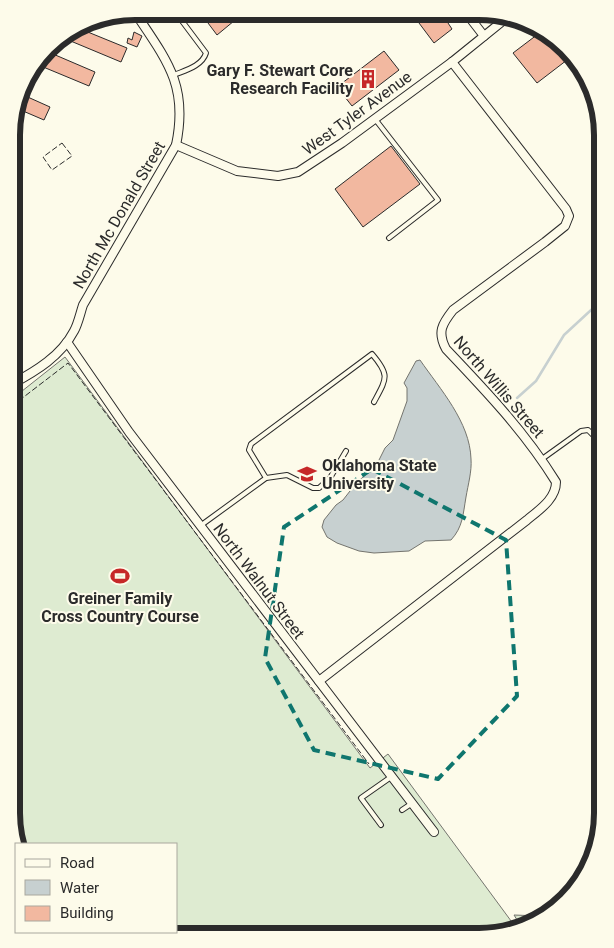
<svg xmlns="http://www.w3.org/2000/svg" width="614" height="948" viewBox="0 0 614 948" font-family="Roboto,sans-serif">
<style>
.forest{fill:url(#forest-crowns);stroke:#74746e}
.pitch{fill:#deebd1;stroke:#74746e}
.water{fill:#c7d0d0;stroke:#74746e}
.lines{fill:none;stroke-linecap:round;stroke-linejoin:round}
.stream{stroke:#c7d0d0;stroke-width:2.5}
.building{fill:#f2b8a0;stroke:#2b2b2b}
.lane-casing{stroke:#2b2b2b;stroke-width:6}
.street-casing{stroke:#2b2b2b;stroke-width:10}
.lane{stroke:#fdfbea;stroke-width:4}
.street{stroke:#fdfbea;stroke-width:8}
.fence{stroke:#2b2b2b;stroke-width:1;stroke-dasharray:6 2.5;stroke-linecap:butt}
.marked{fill:none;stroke:#0f766e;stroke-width:4;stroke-dasharray:10 6;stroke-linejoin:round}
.labels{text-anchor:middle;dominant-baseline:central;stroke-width:4;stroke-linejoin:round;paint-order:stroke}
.poi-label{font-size:16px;font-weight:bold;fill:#2b2b2b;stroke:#fdfbea;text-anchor:end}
.street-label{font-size:16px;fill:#2b2b2b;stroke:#fdfbea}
.rim{fill:none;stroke:#2b2b2b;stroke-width:6}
</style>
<defs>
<pattern id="forest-crowns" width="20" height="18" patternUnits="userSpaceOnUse" patternTransform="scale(1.25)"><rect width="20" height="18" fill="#deebd1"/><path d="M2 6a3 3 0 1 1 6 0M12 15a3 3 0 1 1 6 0" fill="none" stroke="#bfcab4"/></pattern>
</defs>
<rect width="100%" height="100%" fill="#fdfbea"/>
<path class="forest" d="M514 915 541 916 527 927 522 928Z"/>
<path class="pitch" d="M65 357 370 768 388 754 517 929 479 937 119 936 109 932H176V844H17L11 813 12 399Z"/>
<path class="water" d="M420 360C440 389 470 422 471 459 472 471 468 485 466 497 463 514 463 527 451 540L425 541 409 551 374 553 359 551 337 543 327 537 322 527 324 520 336 505 343 500 357 482 372 470 379 460 385 448 393 440 407 401V388L404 383 416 361Z"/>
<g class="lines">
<path class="stream" d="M517 398 536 381 564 335 603 299"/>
</g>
<g class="building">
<path d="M442 14 452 29 434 43 413 15Z"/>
<path d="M240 16 217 35 205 19 207 17Z"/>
<path d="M78 28 127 48 121 62 61 37Z"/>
<path d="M542 31 547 33 567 60 537 83 513 53Z"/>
<path d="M134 32 142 36 137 47 127 43 128 38 132 40Z"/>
<path d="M46 51 95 72 89 86 36 64Z"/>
<path d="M384 51 399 70 352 106 337 87Z"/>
<path d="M21 94 50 107 44 120 16 108Z"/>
<path d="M12 127 20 130 14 143H12Z"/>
<path d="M391 146 420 184 363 227 335 189Z"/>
</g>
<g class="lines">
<g class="lane-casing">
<g id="lane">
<path d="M174 75C186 70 202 66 206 53L179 17"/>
<path d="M375 119 438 200 389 238"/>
<path d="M346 451 330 478 319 488H313L287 475 266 478 249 450 251 444 372 354C390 375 387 378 374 402"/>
<path d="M542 459 581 431 588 430 603 445"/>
<path d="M200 526 266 478"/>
<path d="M402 810 411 804"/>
<path d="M381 825 361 798 391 777"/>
</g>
</g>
<g class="street-casing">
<g id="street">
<path d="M467 14 484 36"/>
<path d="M176 145 237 171 278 176 298 172 342 143 452 62 509 16"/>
<path d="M67 342 129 432 434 832"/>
<path d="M12 384C36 371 61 356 74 331 78 324 80 314 83 305L176 145C188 88 169 63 138 17"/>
<path d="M319 681 527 520C539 510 556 499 556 482 525 432 486 391 446 349 437 332 442 324 453 310L545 242 565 226 569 216 566 209 452 62"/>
</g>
</g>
<use href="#lane" class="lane"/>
<use href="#street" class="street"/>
<g class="fence">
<path d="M62 143 72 156 52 170 43 157Z"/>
<path d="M12 406 68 363 369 764"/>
</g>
</g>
<path class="marked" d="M372 469 506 540 517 696 438 779 314 750 265 658 284 527Z"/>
<defs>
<g id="building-bare" transform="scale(1.5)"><path d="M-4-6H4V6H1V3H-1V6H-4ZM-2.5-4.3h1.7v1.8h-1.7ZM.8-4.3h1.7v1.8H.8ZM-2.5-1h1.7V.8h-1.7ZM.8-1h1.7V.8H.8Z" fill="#c62828" stroke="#fdfbea" stroke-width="2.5" paint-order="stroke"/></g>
<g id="university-bare" transform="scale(1.5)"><path d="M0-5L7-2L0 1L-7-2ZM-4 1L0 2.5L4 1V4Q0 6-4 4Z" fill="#c62828" stroke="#fdfbea" stroke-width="2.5" paint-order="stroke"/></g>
<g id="stadium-bare" transform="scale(1.5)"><path d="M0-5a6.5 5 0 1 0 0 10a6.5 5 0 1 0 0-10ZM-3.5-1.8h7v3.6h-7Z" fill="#c62828" stroke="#fdfbea" stroke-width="2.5" paint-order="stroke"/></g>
</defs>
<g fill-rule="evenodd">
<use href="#building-bare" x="368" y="79"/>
<use href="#university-bare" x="307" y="474"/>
<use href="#stadium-bare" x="120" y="576"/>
</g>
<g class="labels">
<g class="poi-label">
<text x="353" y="70">Gary F. Stewart Core<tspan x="353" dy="18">Research Facility</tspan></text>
<text x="322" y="465" text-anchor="start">Oklahoma State<tspan x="322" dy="18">University</tspan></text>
<text x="120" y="598" text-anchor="middle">Greiner Family<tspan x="120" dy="18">Cross Country Course</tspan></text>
</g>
<g class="street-label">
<text transform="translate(357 113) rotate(-36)">West Tyler Avenue</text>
<text transform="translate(119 215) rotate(-60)">North Mc Donald Street</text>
<text transform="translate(499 387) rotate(49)">North Willis Street</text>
<text transform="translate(259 581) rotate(53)">North Walnut Street</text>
</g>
</g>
<path d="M0 0H614V948H0ZM135 20H479A115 115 0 0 1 594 135V813A115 115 0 0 1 479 928H135A115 115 0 0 1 20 813V135A115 115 0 0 1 135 20Z" fill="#fdfbea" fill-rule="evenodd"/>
<path class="rim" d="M135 20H479A115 115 0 0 1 594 135V813A115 115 0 0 1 479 928H135A115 115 0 0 1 20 813V135A115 115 0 0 1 135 20Z"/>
<rect x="15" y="843" width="162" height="90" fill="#fdfbea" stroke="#a9a89e"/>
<rect x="25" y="859" width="25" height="8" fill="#fdfbea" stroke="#a9a89e"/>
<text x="60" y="868" font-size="15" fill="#2b2b2b">Road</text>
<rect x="25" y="880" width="25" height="15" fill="#c7d0d0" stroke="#a9a89e"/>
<text x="60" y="893" font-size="15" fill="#2b2b2b">Water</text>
<rect x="25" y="906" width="25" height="15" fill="#f2b8a0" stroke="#a9a89e"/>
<text x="60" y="918" font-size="15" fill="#2b2b2b">Building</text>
</svg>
